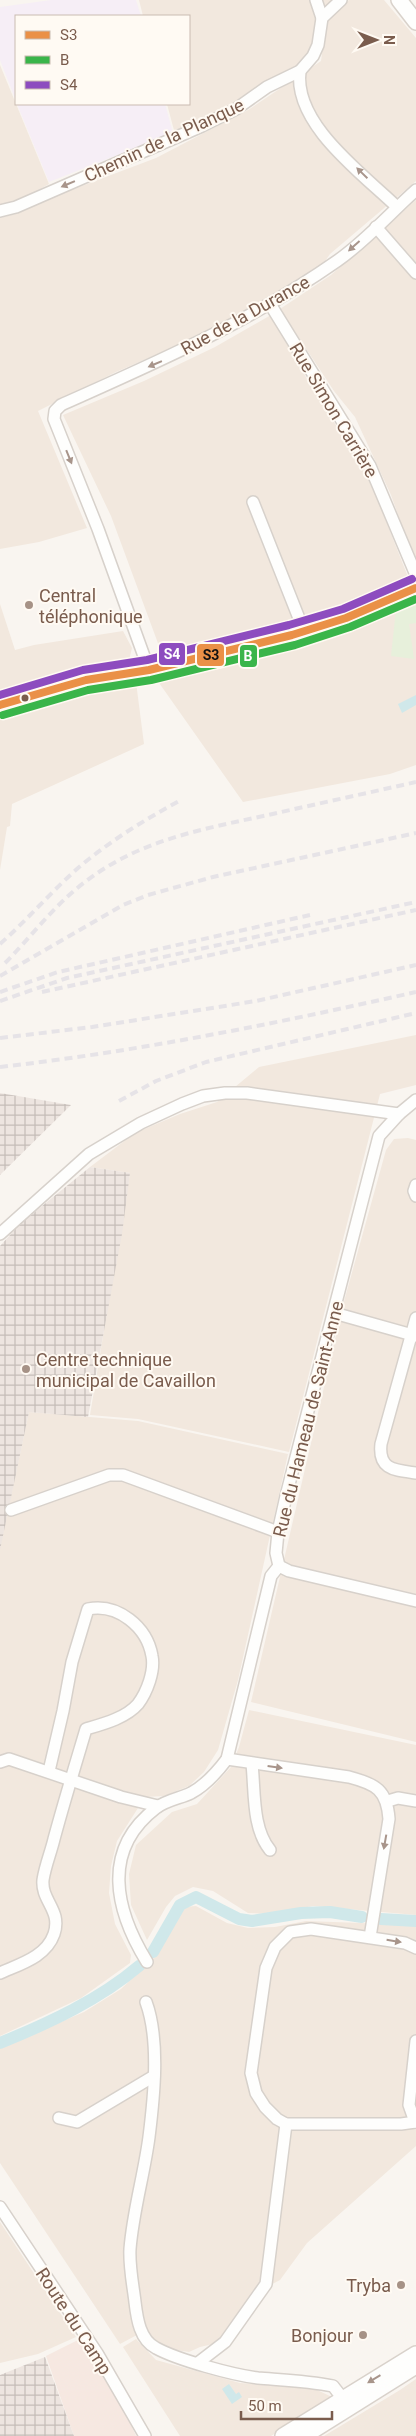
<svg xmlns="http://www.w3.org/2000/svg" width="416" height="2436" viewBox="0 0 416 2436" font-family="Roboto,sans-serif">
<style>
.residential{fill:#f2e8de}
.commercial{fill:#f6e8e1}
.industrial{fill:url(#industrial-grid)}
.education{fill:#f6eef6}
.grass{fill:#e7f0db}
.water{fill:#d0e8ea}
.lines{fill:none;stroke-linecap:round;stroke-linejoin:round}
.canal{stroke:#d0e8ea;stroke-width:12}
.street-casing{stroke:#d7d1cb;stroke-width:14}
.secondary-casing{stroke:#d9d2cb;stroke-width:18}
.street{stroke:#fefefd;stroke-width:11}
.secondary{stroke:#fefefd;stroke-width:15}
.rail{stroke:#e6e3e7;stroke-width:4;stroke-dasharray:8 5;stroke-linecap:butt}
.bus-1-casing{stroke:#fffaf3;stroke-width:11}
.bus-2-casing{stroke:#fffaf3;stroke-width:11}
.bus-3-casing{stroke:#fffaf3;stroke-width:11}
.bus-1{stroke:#ea9047;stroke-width:8}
.bus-2{stroke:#3ab54a;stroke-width:8}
.bus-3{stroke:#8d4cbf;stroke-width:8}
.oneway{fill:#a8958b}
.poi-dot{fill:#a69286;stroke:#fffaf3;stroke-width:2}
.bus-dot{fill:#7a5c4d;stroke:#fffaf3;stroke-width:2}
.labels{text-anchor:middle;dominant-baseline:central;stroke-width:4;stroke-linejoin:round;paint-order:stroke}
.street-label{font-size:18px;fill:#7a5c4d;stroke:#fffaf3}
.poi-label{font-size:18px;fill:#7a5c4d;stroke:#fffaf3;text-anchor:start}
.line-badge{stroke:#fffaf3;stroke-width:2}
.badge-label{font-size:14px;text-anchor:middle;font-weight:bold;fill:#fff}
.pale-badge-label{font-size:14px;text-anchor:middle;font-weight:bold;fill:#111}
</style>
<defs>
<pattern id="industrial-grid" width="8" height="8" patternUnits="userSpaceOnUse" patternTransform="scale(1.25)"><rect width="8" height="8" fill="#ede5e0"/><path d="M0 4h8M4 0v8" fill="none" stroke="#c5bdb8"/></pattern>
</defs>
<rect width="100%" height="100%" fill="#f9f5f0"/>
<g class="residential">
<path d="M139 0H334L312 47 299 68 175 134 167 104H189V16H143Z"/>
<path d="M349 0H384L416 38V181L330 254 321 267 211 331 116 372 38 411 87 528 39 542 0 549V218L19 213 58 195 156 158 248 110 321 61 327 17Z"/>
<path d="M0 65 49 184 15 203 0 207Z"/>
<path d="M416 200V565L391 495 355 417 334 391 280 309 331 275Z"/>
<path d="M271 315 307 379 369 478 410 582 366 603 281 630 177 654 159 646 111 516 63 415 144 381 215 347Z"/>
<path d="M416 597V765L390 774 243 802 157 680 297 645 339 632Z"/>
<path d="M0 604 15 650 34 645 123 631 132 648 128 664 44 685 0 700Z"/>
<path d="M136 682 144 744 12 804 10 826 7 827 0 870V714Z"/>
<path d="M416 1035V1085L380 1094 289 1452 138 1419 90 1415 130 1173 90 1167 135 1133 180 1114 217 1102 259 1067Z"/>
<path d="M408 1138 416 1140V1742L251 1702 343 1305 386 1150 394 1139Z"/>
<path d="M29 1412 138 1421 288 1454 238 1680 218 1750 204 1772 189 1786 164 1796 145 1797 117 1841 111 1866 109 1893 115 1924 131 1955 130 1963 81 1998 0 2036V1547Z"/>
<path d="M249 1710 416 1745V1915L313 1906 272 1914 248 1913 213 1891 193 1887 175 1896 166 1907 147 1940 131 1905 129 1874 136 1845 172 1812 197 1804 231 1767 239 1747Z"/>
<path d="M196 1906 227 1923 248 1928 275 1927 306 1921 416 1925V2146L307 2243 280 2280 259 2291 222 2342 200 2347 189 2352 163 2348 149 2335 135 2336 120 2344 0 2163V2048L84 2012 121 1989 157 1955 185 1907Z"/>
<path d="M0 2222 76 2337 38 2354 0 2363Z"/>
<path d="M136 2339 156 2360 240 2383 313 2388 332 2397 271 2436H180L123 2347Z"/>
<path d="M416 2379V2436H324L400 2390Z"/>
</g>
<path class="commercial" d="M80 2339 122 2405 136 2436H74L46 2356Z"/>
<g class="industrial">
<path d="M0 1093 71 1105 0 1175Z"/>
<path d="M90 1167 130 1173 122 1234 88 1417 29 1412 0 1550V1246L20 1224Z"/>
<path d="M45 2357 74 2436H0V2375Z"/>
</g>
<g class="education">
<path d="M51 0H136L141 16H16V101L0 60V7Z"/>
<path d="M17 104H165L173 133 49 182Z"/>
</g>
<path class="grass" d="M416 598V623L409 624 414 659 391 656 396 609Z"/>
<g class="water">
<path d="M416 695V705L402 713 398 704Z"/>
<path d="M229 2384 236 2394 239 2392 242 2397 232 2404 222 2389Z"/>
</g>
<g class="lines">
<g class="canal">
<path d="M381 1919 416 1921"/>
<path d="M153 1952 180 1905 196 1897 239 1919 252 1921 301 1913 330 1912 362 1917"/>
<path d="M0 2043C49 2023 99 2000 139 1966"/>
</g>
<g class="street-casing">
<g id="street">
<path d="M316 0 322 18"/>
<path d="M300 71C293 124 363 174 397 207"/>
<path d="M0 211 16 207 202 126 236 109 267 87 300 71 313 56 318 45 322 18 341 0"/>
<path d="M376 227 416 273"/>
<path d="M270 304 370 466 416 575"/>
<path d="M253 502 304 631"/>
<path d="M149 670 98 529 54 419 55 411 61 405C157 362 250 322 337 261 366 241 390 213 416 190"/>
<path d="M416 1185 414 1191 416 1196"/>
<path d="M0 1234 89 1154 141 1123 182 1104 203 1096 225 1093H247L399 1114"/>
<path d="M334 1313 416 1336"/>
<path d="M416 1318 381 1444C378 1470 395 1470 416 1473"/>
<path d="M11 1510 109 1475H123L278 1532"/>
<path d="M279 1566 289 1571 416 1601"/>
<path d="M227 1759 349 1777C376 1784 387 1790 389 1819L370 1937"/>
<path d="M0 1762 9 1759 121 1797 158 1806"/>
<path d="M252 1764C255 1792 252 1828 270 1850"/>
<path d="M388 1801 398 1798 416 1801"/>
<path d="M416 1948 405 1943 311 1929 290 1932 275 1947 266 1968 251 2073 256 2093 265 2107 277 2119 286 2124H401L416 2122"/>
<path d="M147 1962C115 1910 101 1850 156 1808 166 1800 181 1798 191 1793 206 1785 218 1771 227 1759L271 1576 279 1566 276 1553 278 1532 286 1496 379 1136 399 1114 416 1100"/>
<path d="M0 1973C20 1964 46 1957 54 1934 62 1910 41 1901 43 1880 45 1866 51 1852 54 1839 64 1802 75 1766 86 1729 103 1724 126 1718 138 1704 147 1692 155 1671 152 1656 147 1627 118 1603 88 1609L72 1662 63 1711 49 1771"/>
<path d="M146 2002C160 2040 154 2097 149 2137 144 2175 133 2211 130 2249 129 2266 133 2285 135 2302 137 2319 140 2340 156 2348 178 2360 233 2375 258 2378 283 2380 309 2381 333 2386L347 2404"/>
<path d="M59 2118 77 2122 154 2076"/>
<path d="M415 2122 409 2105 416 2041"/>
<path d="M0 2207 97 2353 145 2436"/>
<path d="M199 2362 225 2342 266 2284 286 2124"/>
</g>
</g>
<g class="secondary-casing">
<g id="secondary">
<path d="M399 0 416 22"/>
<path d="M0 705 86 680 149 670 292 635 346 618 416 588"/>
<path d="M283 2436 416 2354"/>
<path d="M304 2436 416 2366"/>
</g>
</g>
<use href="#street" class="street"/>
<use href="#secondary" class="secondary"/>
<g class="rail">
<path d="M0 944C27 920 51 892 78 868 110 841 144 820 181 800"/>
<path d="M5 963C32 936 54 905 85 882 139 840 203 829 268 815 317 804 367 793 416 782"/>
<path d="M0 976 123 905 148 895 213 877 416 833"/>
<path d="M0 992 58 972 310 915"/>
<path d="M42 992 416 910"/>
<path d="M0 1001 67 978 416 902"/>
<path d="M0 1038 92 1027 256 1001 416 965"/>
<path d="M0 1067C141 1051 278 1023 416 992"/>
<path d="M119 1101 156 1081 206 1062 416 1013"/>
</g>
<g class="bus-1-casing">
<path id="bus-1" d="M0 705 86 680 149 670 292 635 346 618 416 588"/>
</g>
<g class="bus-2-casing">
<path id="bus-2" d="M3 715 88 690 151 680 295 645 350 627 416 599"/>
</g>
<g class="bus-3-casing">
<path id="bus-3" d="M0 695 83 670 147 660 289 625 343 609 412 579"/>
</g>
<use href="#bus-1" class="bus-1"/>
<use href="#bus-2" class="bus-2"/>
<use href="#bus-3" class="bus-3"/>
</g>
<defs><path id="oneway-solid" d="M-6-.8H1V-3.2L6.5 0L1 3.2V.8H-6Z" transform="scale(1.25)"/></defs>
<g class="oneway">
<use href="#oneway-solid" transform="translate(362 173) rotate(-136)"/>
<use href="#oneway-solid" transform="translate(68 184) rotate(157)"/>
<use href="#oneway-solid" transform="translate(354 246) rotate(138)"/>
<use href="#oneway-solid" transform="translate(155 364) rotate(157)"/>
<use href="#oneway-solid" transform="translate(69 457) rotate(68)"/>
<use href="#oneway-solid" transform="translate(275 1767) rotate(8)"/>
<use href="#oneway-solid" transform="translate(385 1842) rotate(100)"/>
<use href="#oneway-solid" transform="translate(394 1941) rotate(9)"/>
<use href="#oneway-solid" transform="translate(374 2379) rotate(149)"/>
</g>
<g class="poi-dot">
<circle cx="29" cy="605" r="5"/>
<circle cx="26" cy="1369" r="5"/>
<circle cx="401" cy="2285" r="5"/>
<circle cx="363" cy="2335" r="5"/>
</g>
<circle class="bus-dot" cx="25" cy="698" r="4.5"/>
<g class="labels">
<g class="street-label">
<text transform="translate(164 140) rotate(-25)">Chemin de la Planque</text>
<text transform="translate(245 315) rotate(-29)">Rue de la Durance</text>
<text transform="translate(334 410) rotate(59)">Rue Simon Carrière</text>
<text transform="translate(308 1419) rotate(-76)">Rue du Hameau de Saint-Anne</text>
<text transform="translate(74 2321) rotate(57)">Route du Camp</text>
</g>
<g class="poi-label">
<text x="39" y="595">Central<tspan x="39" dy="21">téléphonique</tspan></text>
<text x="36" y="1359">Centre technique<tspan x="36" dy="21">municipal de Cavaillon</tspan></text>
<text x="391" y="2285" text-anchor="end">Tryba</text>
<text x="353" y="2335" text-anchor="end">Bonjour</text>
</g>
</g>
<g class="line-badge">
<rect x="158" y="642" width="28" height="24" rx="5" fill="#8d4cbf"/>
<rect x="196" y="643" width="29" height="24" rx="5" fill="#ea9047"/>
<rect x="239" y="644" width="19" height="24" rx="5" fill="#3ab54a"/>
</g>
<g class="badge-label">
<text x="172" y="659">S4</text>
<text x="248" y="661">B</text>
</g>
<g class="pale-badge-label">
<text x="211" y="660">S3</text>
</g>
<rect x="15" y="15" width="175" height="90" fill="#fffaf3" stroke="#cabbb1"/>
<rect x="25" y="31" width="25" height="8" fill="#ea9047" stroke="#cabbb1"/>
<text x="60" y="40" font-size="15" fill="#7a5c4d">S3</text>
<rect x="25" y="56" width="25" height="8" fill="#3ab54a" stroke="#cabbb1"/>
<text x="60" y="65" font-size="15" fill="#7a5c4d">B</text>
<rect x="25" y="81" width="25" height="8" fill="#8d4cbf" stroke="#cabbb1"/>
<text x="60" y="90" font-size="15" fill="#7a5c4d">S4</text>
<g transform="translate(376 40) rotate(90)" stroke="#fffaf3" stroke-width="4" paint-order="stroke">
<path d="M0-4L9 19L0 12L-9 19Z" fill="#7a5c4d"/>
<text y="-8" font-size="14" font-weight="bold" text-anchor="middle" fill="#7a5c4d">N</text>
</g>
<path d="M241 2411v8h91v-8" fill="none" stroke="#7a5c4d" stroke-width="2.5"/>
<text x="248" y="2411" font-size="15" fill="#7a5c4d" stroke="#fffaf3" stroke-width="4" paint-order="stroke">50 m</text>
</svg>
